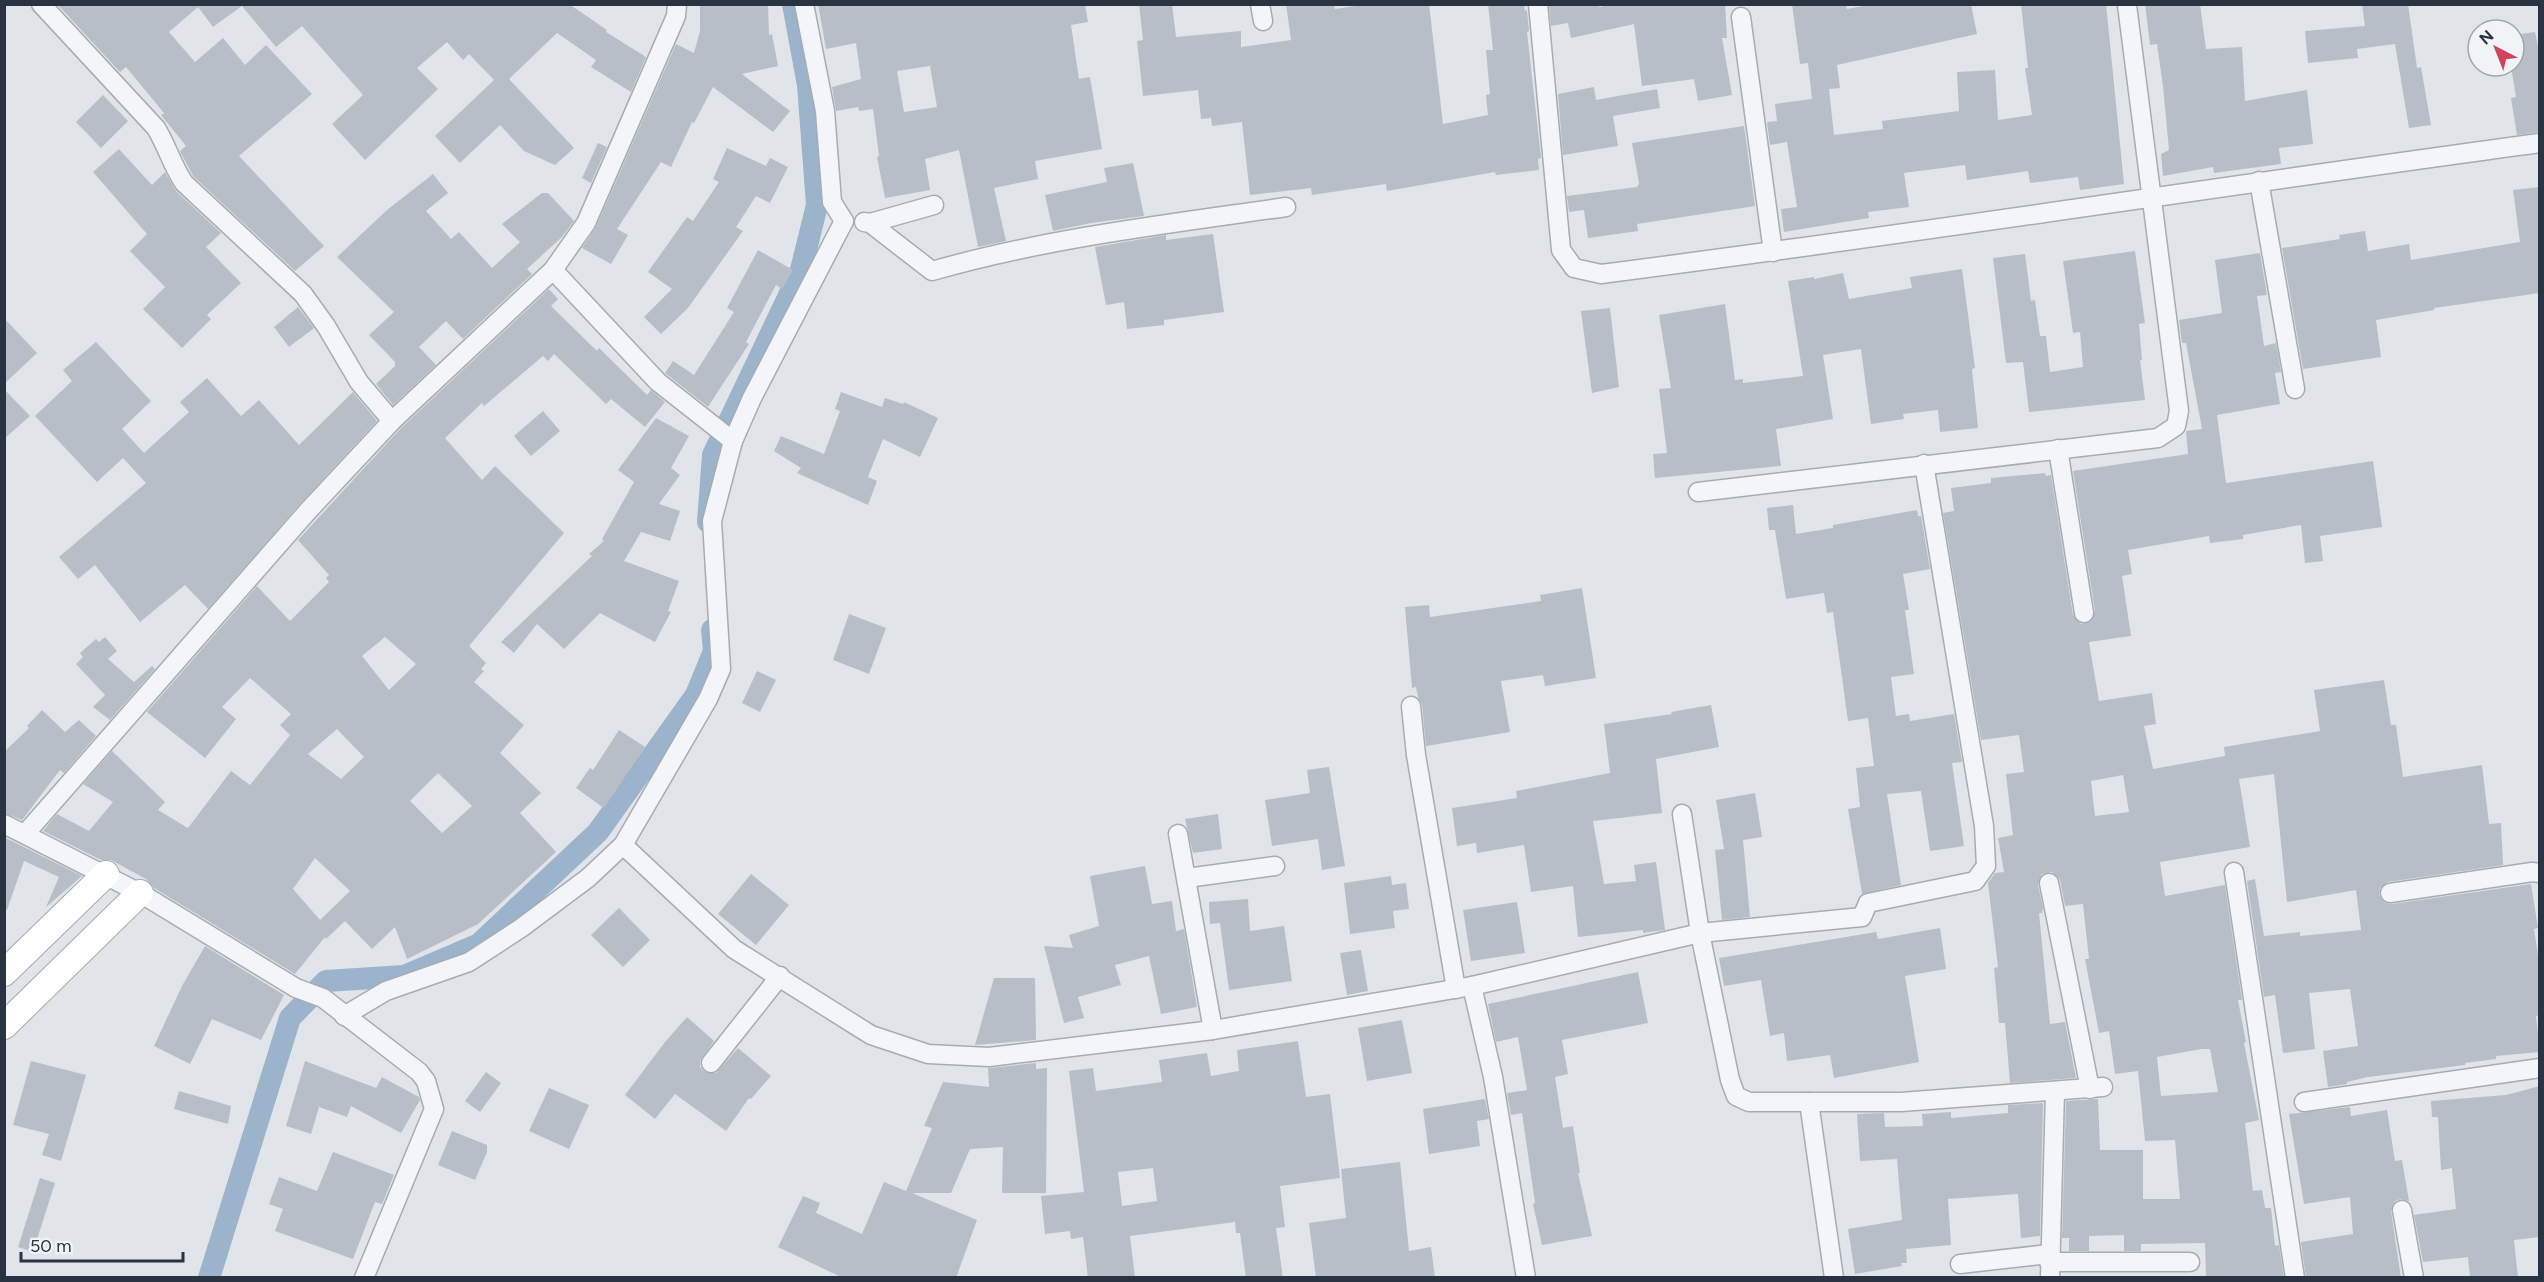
<svg xmlns="http://www.w3.org/2000/svg" width="2544" height="1282" viewBox="0 0 2544 1282" font-family="Figtree,sans-serif">
<style>
.lines{fill:none;stroke-linecap:round;stroke-linejoin:round}
.canal{stroke:#9bb4cb;stroke-width:22}
.building{fill:#b8bec7;fill-rule:evenodd}
.street-casing{stroke:#a6acb4;stroke-width:21}
.secondary-casing{stroke:#a6acb4;stroke-width:28}
.street{stroke:#f4f5f8;stroke-width:18}
.secondary{stroke:#fff;stroke-width:26}
</style>
<rect width="100%" height="100%" fill="#e1e5ea"/>
<g class="lines">
<g class="canal">
<path d="M708 522 713 455 801 270 817 205 808 85 793 4"/>
<path d="M209 1278 290 1018 326 981 404 976 479 944 598 832 696 695 714 651 712 630"/>
</g>
</g>
<g class="building">
<path d="M57 4H569L607 30 606 32 646 57 631 92 591 67 596 60 557 33 509 79 574 148 555 165 524 151 500 125 460 163 435 136 494 80 469 54 463 60 447 42 417 68 438 89 365 160 332 124 363 95 302 26 276 47 242 6 213 27 198 7 169 32 195 62 223 38 245 65 266 45 312 94 239 156 324 246 295 271 193 176 180 151 186 146 161 115 164 113 126 67 120 72Z"/>
<path d="M700 4H768L769 35 772 34 778 66 742 74 790 111 773 132 713 87 694 123 692 122 671 167 661 162 617 229 628 235 611 264 582 248 596 227 676 44 694 53 700 31Z"/>
<path d="M818 4H1085L1088 22 1071 25 1079 79 1090 77 1102 149 1035 161 1038 179 994 188 1006 241 978 247 959 150 925 159 930 190 885 198 877 157 879 156 873 109 859 111 858 107 836 111 832 87 861 79 856 43 826 49ZM930 66 937 107 904 112 897 71Z"/>
<path d="M1139 4H1172L1176 37 1241 31V47L1291 40 1286 4H1334L1335 9 1369 4H1429L1443 124 1488 115 1486 95 1490 94 1486 50H1493L1488 4H1524L1525 11 1527 10 1529 31 1527 32 1541 158 1538 159 1539 170 1496 175 1495 172 1387 191 1386 184 1312 195 1311 188 1250 195 1242 122 1212 126 1211 118 1201 119 1198 90 1143 96 1137 41 1143 40Z"/>
<path d="M1598 4 1599 7 1614 4H1725L1727 38H1722L1732 95 1698 101 1694 79 1642 86 1634 24 1571 38 1568 23 1551 26 1549 5Z"/>
<path d="M1792 4H1846L1847 9 1874 4H1971L1977 34 1837 65 1840 88 1829 89 1834 135 1883 129 1882 121 1959 111 1957 72 1995 70 1998 120 2032 115 2025 68H2028L2021 4H2106L2124 184 2080 190 2078 177 2030 183 2028 171 1967 180 1965 165 1904 173 1909 207 1868 212 1869 218 1784 232 1781 209 1797 207 1787 142 1770 145 1767 122 1777 121 1775 104 1812 99 1808 63 1800 64Z"/>
<path d="M2145 4H2200L2206 49 2242 47 2245 101 2307 90 2313 144 2279 148 2281 164 2214 173 2213 167 2163 176 2161 154 2169 150 2163 86 2157 44 2150 45Z"/>
<path d="M2362 4H2408L2417 68 2421 67 2431 125 2409 128 2395 44 2357 49 2358 58 2308 63 2305 31 2365 26Z"/>
<path d="M2535 32 2540 56V132L2517 135 2511 98 2516 97 2511 66H2514V35Z"/>
<path d="M1594 87 1596 100 1657 89 1660 108 1613 116 1618 146 1563 155 1558 94Z"/>
<path d="M103 95 128 121 101 148 76 122Z"/>
<path d="M1744 126 1755 206 1637 224 1638 231 1588 238 1584 210 1569 212 1567 196 1637 187 1639 183 1632 143Z"/>
<path d="M598 143 607 147 591 183 582 178Z"/>
<path d="M727 148 766 166 770 158 788 167 770 203 756 196 736 227 743 231 688 308 661 334 644 317 672 289 648 272 687 217 693 221 719 182 713 179Z"/>
<path d="M119 149 152 185 165 172 176 191 221 233 206 247 241 283 207 315 211 319 182 348 143 309 165 287 130 251 147 234 93 172Z"/>
<path d="M1133 163 1144 216 1091 223 1053 231 1045 195 1107 182 1104 168Z"/>
<path d="M433 174 448 193 426 211 451 239 459 232 492 268 520 242 502 224 542 193H548L574 221 562 237 527 269 532 274 463 339 446 321 419 347 436 365 393 405 376 384 395 366V362L369 335 394 312 337 257 387 210Z"/>
<path d="M2540 187V293L2434 308V310L2376 320 2381 357 2303 369 2282 248 2340 239 2339 235 2365 231 2368 251 2409 244 2411 260 2520 242 2513 190Z"/>
<path d="M1213 234 1224 312 1164 320V325L1127 329 1124 302 1106 305 1095 247 1166 235V240Z"/>
<path d="M758 250 793 270 782 289 776 285 746 342 749 344 708 407 665 373 673 361 694 375 734 312 727 308Z"/>
<path d="M2135 251 2145 323 2139 324 2142 360H2140L2145 400 2029 412 2023 362 2006 363 1993 258 2025 254 2031 301 2035 300 2040 336H2046L2050 372 2083 367 2080 332 2073 333 2063 261Z"/>
<path d="M2260 253 2267 295 2257 296 2264 346 2276 343 2281 372 2275 373 2280 404 2217 415 2226 483 2373 461 2382 527 2320 536 2323 561 2305 563 2301 525 2243 535V539L2210 543 2209 536 2128 550 2132 574 2122 576 2131 636 2089 642 2099 701 2152 693 2156 724 2144 726 2153 769 2225 756 2224 747 2320 731 2314 690 2384 680 2391 725H2396L2403 777 2482 765 2489 824 2501 823 2503 865 2388 882 2380 888 2379 895 2385 903 2392 904 2531 884 2538 928 2534 929 2540 968V1015L2536 1016 2540 1052 2496 1056V1059L2465 1063V1065L2368 1077 2347 1082V1084L2328 1087 2323 1051 2358 1046 2350 989 2309 993 2315 1049 2283 1053 2275 995 2264 997 2247 881 2255 879 2264 936 2300 932V936L2361 930 2356 890 2287 902 2274 774 2239 779 2250 847 2160 862 2165 896 2225 885 2242 1000H2238L2246 1042 2244 1043 2259 1120 2245 1123 2253 1191 2262 1190 2265 1208H2271L2275 1246 2279 1245 2284 1278H2206L2205 1243 2141 1244V1251H2124V1235L2089 1236V1251H2069V1238H2062L2066 1101 2098 1099 2100 1150H2143V1199H2180L2175 1140 2145 1141 2138 1071 2115 1074 2109 1031 2099 1033 2085 959H2089L2083 904 2065 906 2060 880 2052 872 2042 874 2038 885 2043 908 2042 913H2039L2050 1024 2065 1022 2076 1078 2010 1083 2005 1023H1999L1994 968 1998 967 1988 883 1995 873 2004 872 1998 838 2013 835 2006 774 2024 772 2019 735 1981 740 1943 513 1954 511 1951 488 1991 483V478L2045 473 2046 476 2051 475 2073 615 2081 624 2091 621 2095 611 2073 471 2188 454 2186 431 2202 429 2186 343H2182L2179 320 2222 313 2215 260ZM2123 775 2129 812 2095 816 2091 781ZM2201 1049H2210L2218 1092 2161 1096 2157 1057Z"/>
<path d="M1962 269 1975 368 1972 369 1978 428 1940 432 1938 410 1903 414 1904 419 1871 424 1861 349 1823 355 1833 419 1776 429 1781 466 1655 478 1653 454 1667 453 1659 389 1671 388 1659 315 1725 304 1735 380 1743 379V383L1803 376 1788 281 1814 277V279L1843 273 1849 299 1912 288 1910 277Z"/>
<path d="M549 289 558 299 551 306 597 351 599 348 647 395 651 390 665 402 645 427 611 399 606 404 554 354 548 361 543 356 484 406 482 403 445 438 482 480 495 466 564 533 469 646 486 663 481 669 484 671 474 682 524 725 500 753 541 793 520 813 556 852 478 924 407 959 395 927 372 949 345 921 326 939 325 937 295 974 154 888 146 879 111 860H101L43 831 57 814 89 831 113 802 83 784 112 751 165 802 158 810 188 828 231 771 250 785 290 735 280 725 291 714 250 678 222 707 236 719 205 758 147 712 257 586 290 621 329 582 326 578 329 575 298 540 400 429ZM385 637 416 664 389 690 362 656ZM337 729 364 757 341 779 308 754ZM438 773 472 806 442 833 410 801ZM315 858 350 891 320 920 293 889Z"/>
<path d="M298 307 314 328 289 347 274 327Z"/>
<path d="M1610 308 1619 387 1592 393 1581 311Z"/>
<path d="M4 318 37 353 4 384Z"/>
<path d="M96 342 151 401 122 429 144 453 189 412 180 402 207 378 241 416 259 400 299 445 353 392 377 421 299 505 208 609 185 585 140 622 95 565 78 579 59 557 146 483 123 458 97 482 35 416 72 381 63 370Z"/>
<path d="M4 389 30 416 4 439Z"/>
<path d="M841 392 882 407 885 398 903 404 904 402 938 418 920 457 883 439 868 477 877 481 868 505 797 473 801 468 774 451 781 436 824 454 840 411 835 409Z"/>
<path d="M543 411 560 431 531 456 514 436Z"/>
<path d="M656 418 689 436 671 468 680 475 659 504 680 511 670 541 641 532 624 561 679 581 668 611 671 612 655 642 600 613 564 649 537 624 514 653 501 642 592 556 589 554 604 541 602 539 634 482 618 470Z"/>
<path d="M1793 505 1796 534 1833 528V525L1917 510 1918 516H1921L1930 569 1903 574 1909 610H1905L1914 674 1891 677 1896 716 1909 714 1910 721 1954 714 1962 762 1952 763 1964 846 1930 851 1921 791 1887 794 1901 885 1862 894 1848 809 1860 807 1856 768 1874 766 1868 718 1848 721 1833 612 1827 613 1824 593 1786 599 1775 530H1769L1767 508Z"/>
<path d="M1582 588 1596 678 1545 686 1543 675 1501 681 1510 732 1426 746 1422 704 1418 697 1416 687 1412 688 1405 607 1429 605 1430 617 1541 601 1540 595Z"/>
<path d="M849 614 886 628 869 674 833 660Z"/>
<path d="M105 637 117 651 108 659 134 682 152 666 155 669 110 720 93 707 105 695 76 664 83 657 80 653 96 639 99 642Z"/>
<path d="M757 671 776 680 760 712 742 703Z"/>
<path d="M1711 705 1719 747 1656 759 1662 813 1593 821 1604 884 1636 881 1634 865 1656 862 1665 930 1643 933V930L1578 937 1573 886 1531 892 1524 845 1477 853 1476 843 1457 846 1452 808 1517 798 1516 791 1610 773 1604 724 1672 714 1671 712Z"/>
<path d="M42 710 65 732 79 720 96 736 64 773 60 770 22 820 4 813V752L29 728 27 726Z"/>
<path d="M619 730 645 747 604 808 576 788 590 768 593 770Z"/>
<path d="M1329 767 1345 866 1322 870 1318 839 1272 846 1265 800 1310 793 1307 770Z"/>
<path d="M1755 793 1762 837 1743 840 1750 917 1722 920 1715 850 1724 849 1716 800Z"/>
<path d="M1218 814 1222 849 1193 853 1185 819Z"/>
<path d="M4 837 82 876 46 907 59 877 24 861 7 910 4 909Z"/>
<path d="M1145 866 1152 904 1172 901 1176 931 1184 929 1197 1007 1161 1014 1149 956 1115 965 1121 985 1078 997 1084 1018 1064 1023 1044 946 1073 948 1069 935 1099 926 1090 876Z"/>
<path d="M751 874 789 905 756 945 718 914Z"/>
<path d="M1391 876 1392 885 1406 883 1409 909 1393 911 1395 928 1350 934 1344 883Z"/>
<path d="M1248 899 1250 931 1284 926 1292 981 1229 990 1220 923 1210 924 1209 902Z"/>
<path d="M1517 902 1525 953 1471 961 1463 910Z"/>
<path d="M619 908 650 940 623 967 591 935Z"/>
<path d="M1940 928 1946 969 1905 976 1919 1062 1834 1078 1830 1055 1787 1061 1784 1033 1770 1036 1761 980 1724 986 1719 958 1876 932 1878 939Z"/>
<path d="M205 946 284 995 261 1040 212 1019 190 1064 154 1046 182 986Z"/>
<path d="M1361 950 1368 991 1347 995 1340 953Z"/>
<path d="M1638 972 1648 1023 1562 1040 1568 1074 1555 1077 1563 1128 1573 1126 1580 1173H1578L1592 1236 1542 1245 1533 1204 1535 1203 1522 1113 1511 1115 1507 1093 1527 1090 1518 1037 1496 1042 1488 1004Z"/>
<path d="M994 978H1035L1036 1040 975 1045Z"/>
<path d="M687 1017 714 1041 700 1061V1067L705 1072 716 1073 738 1048 771 1076 751 1099 749 1098 726 1131 675 1094 655 1119 625 1095 665 1042Z"/>
<path d="M1402 1020 1412 1073 1367 1081 1358 1028Z"/>
<path d="M1298 1041 1306 1097 1330 1094 1340 1178 1280 1186 1285 1227 1276 1228 1283 1278H1246L1240 1233H1236L1235 1222 1130 1236 1135 1278H1088L1083 1237 1071 1239 1070 1231 1045 1234 1041 1196 1084 1192 1069 1071 1093 1068 1096 1091 1162 1082 1159 1060 1207 1053 1211 1076 1239 1071 1237 1050ZM1153 1168 1157 1201 1122 1206 1118 1172Z"/>
<path d="M31 1061 86 1075 61 1161 42 1155 49 1134 13 1125Z"/>
<path d="M305 1061 376 1088 382 1077 419 1097 420 1100 401 1133 351 1106 347 1117 319 1107 311 1134 286 1126Z"/>
<path d="M1036 1063V1069L1047 1068 1046 1193H1002L1003 1147 970 1149 951 1193H912L977 1220 956 1278H843L778 1247 803 1196 820 1203 816 1213 862 1234 884 1182 906 1191 932 1128 924 1126 943 1082 989 1087 988 1068Z"/>
<path d="M486 1072 501 1083 480 1112 465 1101Z"/>
<path d="M2540 1086V1237L2514 1240 2518 1278H2470L2468 1257 2423 1262 2414 1215 2456 1209 2452 1168 2441 1170 2438 1117H2432L2431 1101 2506 1095Z"/>
<path d="M549 1088 589 1105 569 1149 529 1131Z"/>
<path d="M179 1091 231 1106 228 1124 174 1109Z"/>
<path d="M1485 1099 1489 1119 1477 1121 1480 1146 1429 1154 1423 1109Z"/>
<path d="M2043 1103 2040 1236 2021 1238 2018 1194 1948 1199 1951 1245 1906 1249 1907 1263H1901L1902 1266 1855 1274 1848 1229 1902 1220 1897 1159 1860 1161 1857 1114 1884 1113 1885 1127 1923 1126 1922 1114 1951 1112V1118L2008 1113V1105Z"/>
<path d="M2350 1107 2351 1116 2387 1110 2395 1161 2402 1160 2409 1201 2401 1199 2395 1201 2391 1211 2401 1278H2306L2301 1242 2353 1234 2350 1197 2304 1204 2289 1114Z"/>
<path d="M452 1131 487 1145V1152L475 1180 438 1165Z"/>
<path d="M333 1152 394 1175 382 1204 375 1202 353 1259 275 1231 283 1209 269 1204 279 1177 317 1191Z"/>
<path d="M1400 1162 1409 1251 1431 1247 1435 1278H1316L1309 1223 1346 1218 1341 1169Z"/>
<path d="M40 1178 55 1183 33 1252 18 1247Z"/>
</g>
<g class="lines">
<g class="street-casing">
<g id="street">
<path d="M41 4 156 128C167 146 172 165 184 183L303 294 326 326 359 382 392 421"/>
<path d="M804 4 825 111 832 202 844 221"/>
<path d="M1260 4 1263 21"/>
<path d="M1538 4 1561 250 1574 268 1601 274C1915 234 2227 185 2540 143"/>
<path d="M1741 17 1773 252"/>
<path d="M2259 181 2295 389"/>
<path d="M864 222 870 223 934 205"/>
<path d="M870 223 932 271C1047 238 1168 224 1286 207"/>
<path d="M553 270 658 382 733 441"/>
<path d="M2058 449 2084 613"/>
<path d="M1698 492 2158 438 2176 426 2179 411 2127 5"/>
<path d="M1411 706 1416 755 1456 989"/>
<path d="M1682 814 1700 933 1730 1080 1736 1096 1749 1102H1901L2103 1087"/>
<path d="M4 824 140 893 296 988 323 998 419 1072 426 1081 434 1109 364 1278"/>
<path d="M25 834 307 512 392 421 553 270 586 223 676 16 677 4"/>
<path d="M1178 834 1213 1030"/>
<path d="M623 845 734 949 871 1035 928 1054 989 1057 1213 1030 1472 986 1700 933 1862 917 1868 903 1975 881 1986 866 1984 826 1924 464"/>
<path d="M2234 872 2295 1278"/>
<path d="M1187 878 1275 866"/>
<path d="M2049 883 2090 1089"/>
<path d="M2390 893 2532 872 2540 873"/>
<path d="M1472 986 1493 1077 1526 1278"/>
<path d="M344 1016 386 991 469 962 521 928 588 878 623 845 708 699 721 669 712 521 733 441 752 398 844 221"/>
<path d="M711 1063 780 976"/>
<path d="M1809 1102 1834 1278"/>
<path d="M2304 1102 2540 1068"/>
<path d="M2402 1210 2414 1278"/>
<path d="M2049 1262H2190"/>
<path d="M1960 1264 2049 1254"/>
<path d="M2050 1278 2055 1091"/>
</g>
</g>
<g class="secondary-casing">
<g id="secondary">
<path d="M4 973 106 874"/>
<path d="M4 1026 140 893"/>
</g>
</g>
<use href="#street" class="street"/>
<use href="#secondary" class="secondary"/>
</g>
<rect width="2544" height="1282" fill="none" stroke="#293342" stroke-width="12"/>
<g transform="translate(2496 48) rotate(318)"><circle r="28" fill="#f1f4f7" stroke="#a1a7af" stroke-width="1.5"/>
<path d="M0-4.5L10 22L0 15L-10 22Z" fill="#d2425e"/>
<text y="-9" font-size="16" font-weight="bold" text-anchor="middle" fill="#293342">N</text>
</g>
<path d="M21 1252v9h162v-9" fill="none" stroke="#293342" stroke-width="3"/>
<text x="30" y="1252" font-size="18" fill="#293342" stroke="#f1f4f7" stroke-width="4.5" paint-order="stroke">50 m</text>
</svg>
